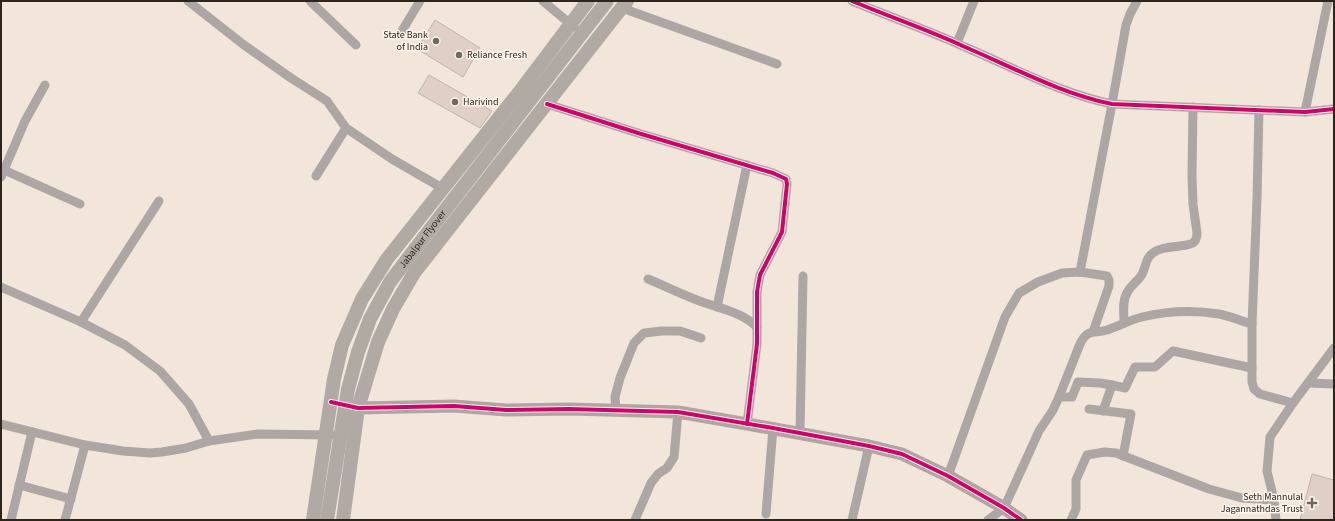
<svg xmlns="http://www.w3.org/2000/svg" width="1335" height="521" viewBox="0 0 1335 521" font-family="'Source Sans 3',sans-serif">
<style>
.building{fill:#e0cfc7;stroke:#bfb5af}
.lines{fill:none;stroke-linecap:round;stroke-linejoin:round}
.street{stroke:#aca7a5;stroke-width:9}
.secondary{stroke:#ada6a1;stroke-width:13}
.primary{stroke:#b1aaa4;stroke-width:14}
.primary-bridge{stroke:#b1aaa4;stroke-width:14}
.cycleway-casing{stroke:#fef5ed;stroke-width:6}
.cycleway{stroke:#d6006c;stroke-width:4}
.poi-dot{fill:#716860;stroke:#fef5ed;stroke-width:1.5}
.labels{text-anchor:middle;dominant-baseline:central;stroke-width:3;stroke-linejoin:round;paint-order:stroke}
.poi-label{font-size:10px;fill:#2c241d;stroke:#fef5ed;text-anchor:end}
.street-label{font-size:10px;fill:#2c241d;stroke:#fef5ed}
</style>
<rect width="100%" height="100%" fill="#f2e6db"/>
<g class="building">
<path d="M435 20 480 48 463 77 417 49Z"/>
<path d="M429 75 492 111 480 128 418 93Z"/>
<path d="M1312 474 1334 480V520H1300Z"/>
</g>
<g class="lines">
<g class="street">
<path d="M188 1 244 45 291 78 327 101 346 128 392 159 442 188"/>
<path d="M310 1 356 45"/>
<path d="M543 1 574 27"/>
<path d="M852 1C890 17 928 30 965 47 1012 67 1062 94 1112 104L1305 112 1334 109"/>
<path d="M622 8 777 64"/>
<path d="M400 34 420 1"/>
<path d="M957 43 974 1"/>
<path d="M547 104 638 133 773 173 786 179 787 184 782 232 760 275 757 292V344L747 424"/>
<path d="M1259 110 1257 199 1252 324V382L1254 389 1260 394 1293 403"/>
<path d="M1305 112 1328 1"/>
<path d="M4 170 80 204"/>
<path d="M316 176 346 128"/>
<path d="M1 177 25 121 45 85"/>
<path d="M1080 272 1112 104 1126 25 1130 14 1137 1"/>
<path d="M648 279C665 286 681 294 697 300 717 308 741 311 757 327"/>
<path d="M1 287 81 322 125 345 160 371 189 404 209 441"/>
<path d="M717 307 747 165"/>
<path d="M81 322 159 201"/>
<path d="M1124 323C1124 314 1122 301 1127 293 1130 286 1137 282 1141 276 1147 267 1144 257 1156 251 1164 246 1190 247 1194 242 1196 240 1197 236 1197 233L1193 204 1192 176 1193 107"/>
<path d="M1308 383 1334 384"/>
<path d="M1059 397H1072L1078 382 1100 383 1112 385"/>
<path d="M1089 409 1131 414 1123 456"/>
<path d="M616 410 615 397 620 378 634 343 644 333 662 331H680L701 338"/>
<path d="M1103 411 1112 385 1125 388 1135 367H1155L1173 351 1252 368"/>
<path d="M1 424 85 445 123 451 150 453 162 452 186 448 209 441 258 434 331 435"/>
<path d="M800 433 803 276"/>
<path d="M948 476 1005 317 1019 293 1038 282 1062 273 1080 272 1107 276 1109 280V286L1093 332"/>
<path d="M19 485 71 499"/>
<path d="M766 514 773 428"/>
<path d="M11 520 32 432"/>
<path d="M65 520 85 445"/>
<path d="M635 520 651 483 658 474 667 468 674 457 678 412"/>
<path d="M852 520 869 446"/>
<path d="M988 520 1004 508 1039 431 1053 410 1059 397 1080 344C1088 328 1093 334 1107 330 1119 326 1130 320 1142 317 1167 311 1194 310 1219 314 1230 316 1241 321 1252 324"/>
<path d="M1071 520 1076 509V480L1087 455 1105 452 1116 453 1209 489 1242 498 1274 500"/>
<path d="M1276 520 1274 500 1267 471 1270 437 1293 403 1334 348"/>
</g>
<path class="secondary" d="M349 406 358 408 454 406 506 410 569 409 678 412 747 424 869 446 902 454 948 476 1004 508 1021 520"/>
<g class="primary">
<path d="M313 520 334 379 342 345 362 299 387 259 521 90 588 1"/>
<path d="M343 520 358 408 378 342 393 309 414 273 627 1"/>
</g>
<path class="primary-bridge" id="s1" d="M327 520 348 389 358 352 370 319 390 282 415 249 607 1"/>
<g class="cycleway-casing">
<g id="cycleway">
<path d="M852 1C890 17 928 30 965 47 1012 67 1062 94 1112 104L1305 112 1334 109"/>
<path d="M547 104 638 133 773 173 786 179 787 184 782 232 760 275 757 292V344L747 424"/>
<path d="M331 402 358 408 454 406 506 410 569 409 678 412 773 428 869 446 902 454 948 476 1004 508 1021 520"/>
</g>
</g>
<use href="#cycleway" class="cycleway"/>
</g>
<g class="poi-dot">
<circle cx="436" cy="41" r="4"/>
<circle cx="459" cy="55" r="4"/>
<circle cx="455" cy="102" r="4"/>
<path d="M1310 497h4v4h4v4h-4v4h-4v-4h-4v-4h4z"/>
</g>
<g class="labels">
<g class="poi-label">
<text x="428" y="35">State Bank<tspan x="428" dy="12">of India</tspan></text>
<text x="467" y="55" text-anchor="start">Reliance Fresh</text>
<text x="463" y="102" text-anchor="start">Harivind</text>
<text x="1303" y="497">Seth Mannulal<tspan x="1303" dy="12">Jagannathdas Trust</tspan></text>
</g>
<g class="street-label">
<text stroke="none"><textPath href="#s1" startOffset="302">Jabalpur Flyover</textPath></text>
</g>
</g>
<rect width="1335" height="521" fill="none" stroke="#2c241d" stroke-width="4"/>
</svg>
